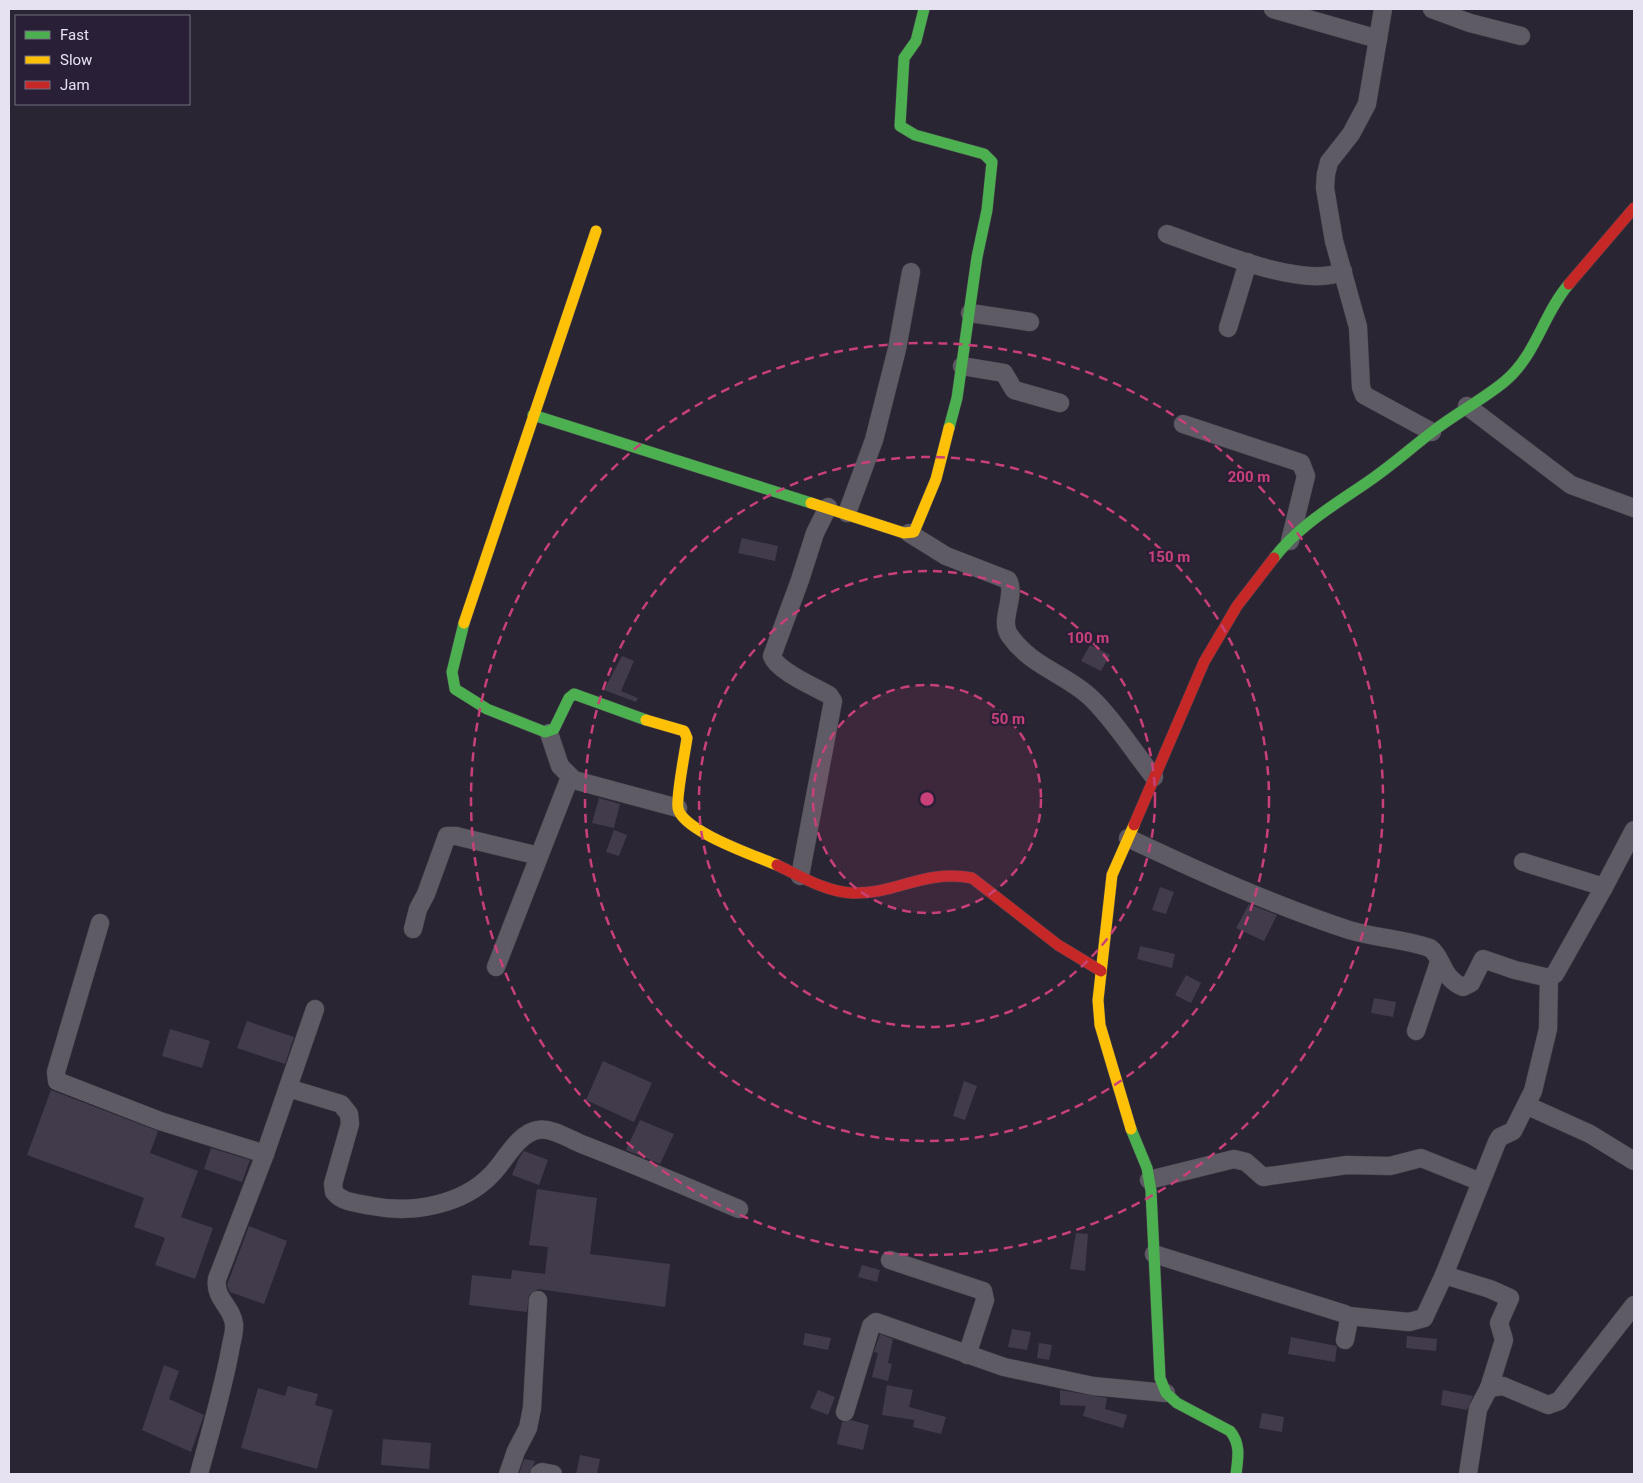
<svg xmlns="http://www.w3.org/2000/svg" width="1643" height="1483" viewBox="0 0 1643 1483" font-family="Roboto,sans-serif">
<style>
.building{fill:#423b4c}
.lines{fill:none;stroke-linecap:round;stroke-linejoin:round}
.street-casing{stroke:#45414c;stroke-width:19}
.fast-casing{stroke:#45414c;stroke-width:12}
.slow-casing{stroke:#45414c;stroke-width:12}
.jam-casing{stroke:#45414c;stroke-width:12}
.street{stroke:#5e5b64;stroke-width:18}
.fast{stroke:#4caf50;stroke-width:11}
.slow{stroke:#ffc107;stroke-width:11}
.jam{stroke:#c62828;stroke-width:11}
.ring{fill:none;stroke:#c94079;stroke-width:2.5;stroke-dasharray:9 6}
.centre{fill:#c94079;stroke:#292037;stroke-width:2.5}
.ring-label{font-size:15px;text-anchor:middle;font-weight:bold;fill:#c94079;stroke:#292037;stroke-width:5;stroke-linejoin:round;paint-order:stroke}
</style>
<rect width="100%" height="100%" fill="#2a2532"/>
<g class="building">
<path d="M742 538 778 546 775 561 738 553Z"/>
<path d="M1090 645 1110 655 1101 671 1081 661Z"/>
<path d="M622 656 634 661 621 691 638 698 636 702 604 690Z"/>
<path d="M599 798 620 804 614 828 592 823Z"/>
<path d="M614 830 627 835 619 856 606 852Z"/>
<path d="M1160 887 1174 892 1166 914 1152 910Z"/>
<path d="M1249 904 1277 915 1264 941 1236 928Z"/>
<path d="M1140 946 1175 954 1172 968 1137 959Z"/>
<path d="M1186 975 1201 983 1191 1003 1175 995Z"/>
<path d="M1374 998 1396 1002 1393 1017 1371 1013Z"/>
<path d="M247 1021 294 1037 285 1064 237 1048Z"/>
<path d="M170 1029 210 1041 202 1068 162 1056Z"/>
<path d="M603 1061 652 1083 634 1122 586 1100Z"/>
<path d="M964 1081 977 1086 965 1120 953 1116Z"/>
<path d="M51 1090 158 1131 150 1153 198 1171 181 1217 213 1228 195 1279 155 1265 165 1238 134 1227 144 1198 27 1155Z"/>
<path d="M640 1120 674 1134 660 1164 626 1150Z"/>
<path d="M211 1148 250 1160 242 1182 204 1169Z"/>
<path d="M524 1151 548 1160 539 1185 512 1175 519 1158Z"/>
<path d="M537 1189 597 1198 590 1254 670 1264 665 1307 538 1289 529 1295 527 1312 469 1305 472 1275 511 1279 512 1270 545 1274 548 1247 529 1245Z"/>
<path d="M249 1226 287 1241 264 1304 230 1292 227 1285Z"/>
<path d="M1076 1233 1088 1234 1085 1271 1070 1269Z"/>
<path d="M862 1265 880 1270 877 1282 858 1277Z"/>
<path d="M1012 1329 1031 1332 1027 1350 1008 1347Z"/>
<path d="M805 1333 831 1338 828 1350 803 1345Z"/>
<path d="M880 1334 893 1339 888 1363 892 1364 888 1381 872 1377 878 1353 874 1352Z"/>
<path d="M1407 1336 1437 1339 1436 1351 1406 1348Z"/>
<path d="M1291 1337 1337 1346 1335 1362 1288 1354Z"/>
<path d="M1039 1343 1052 1345 1049 1360 1037 1358Z"/>
<path d="M164 1365 179 1371 169 1399 204 1415 191 1452 142 1430Z"/>
<path d="M887 1385 913 1390 909 1407 946 1417 941 1434 913 1427 914 1420 882 1415Z"/>
<path d="M288 1386 318 1394 315 1405 333 1410 317 1469 241 1448 258 1388 285 1396Z"/>
<path d="M818 1390 835 1397 828 1415 810 1408Z"/>
<path d="M1060 1390 1107 1398 1105 1409 1127 1415 1123 1428 1083 1416 1086 1406 1060 1405Z"/>
<path d="M1443 1390 1473 1396 1467 1410 1441 1405Z"/>
<path d="M1262 1413 1284 1417 1282 1432 1259 1428Z"/>
<path d="M851 1420 869 1425 863 1450 837 1444 842 1422Z"/>
<path d="M383 1439 431 1443 429 1469 381 1465Z"/>
<path d="M580 1455 600 1459 597 1474H576Z"/>
<path d="M524 1459 535 1461 534 1464 528 1474H519Z"/>
</g>
<g class="lines">
<g class="street-casing">
<g id="street">
<path d="M1273 9 1378 39"/>
<path d="M1383 9 1367 104 1351 134 1329 162 1326 174 1325 188 1334 241 1358 327 1361 387 1364 395 1432 432"/>
<path d="M1432 9 1470 23 1521 36"/>
<path d="M1167 234C1208 248 1304 291 1343 271"/>
<path d="M970 313 1030 322"/>
<path d="M1228 328 1248 262"/>
<path d="M962 366 1004 373 1014 390 1060 403"/>
<path d="M1467 406 1571 485 1634 508"/>
<path d="M1183 424 1301 463 1306 476 1290 541"/>
<path d="M847 513 874 440 897 349 911 272"/>
<path d="M909 533 946 556 1008 580C1017 596 998 621 1010 636 1031 666 1065 674 1089 696 1113 718 1133 751 1154 777"/>
<path d="M549 733 560 766 574 780 678 808"/>
<path d="M1128 838C1200 872 1273 905 1349 930 1375 938 1404 939 1430 948 1443 957 1441 978 1463 987L1471 983 1483 959 1515 970 1549 978 1555 974 1604 887"/>
<path d="M1523 862 1604 887 1634 830"/>
<path d="M800 876 833 701 829 695C815 687 777 671 772 656L800 580 815 533 828 507"/>
<path d="M100 923 56 1072 57 1081 160 1121 265 1154"/>
<path d="M413 929 418 909 426 894 447 836H456L539 856"/>
<path d="M496 967 570 777"/>
<path d="M1416 1031 1439 962"/>
<path d="M288 1088 341 1104 349 1114 350 1124 333 1184 334 1192C342 1203 359 1203 372 1206 412 1214 463 1205 492 1174 505 1161 518 1133 538 1130 551 1127 571 1140 584 1145 636 1165 687 1187 739 1209"/>
<path d="M1528 1106 1590 1134 1634 1161"/>
<path d="M1149 1180 1234 1159 1246 1162 1263 1177 1347 1165 1390 1166 1421 1158 1481 1182"/>
<path d="M1154 1254 1345 1314 1349 1320 1345 1340"/>
<path d="M890 1260 983 1291 985 1300 967 1355"/>
<path d="M1444 1275 1490 1289 1510 1298 1499 1323 1504 1340 1489 1388"/>
<path d="M1349 1316 1409 1322 1424 1318 1444 1275 1497 1142 1500 1137 1513 1131 1533 1091 1548 1029 1549 978"/>
<path d="M845 1412 871 1326 876 1322 1004 1367 1093 1386 1166 1393"/>
<path d="M199 1474C210 1433 222 1393 230 1351 231 1343 235 1332 234 1324 232 1306 214 1299 217 1279L265 1154 315 1009"/>
<path d="M508 1474 516 1451 528 1428 532 1408 538 1300"/>
<path d="M539 1474 542 1472 553 1474"/>
<path d="M1468 1474 1478 1409 1489 1388 1503 1386 1548 1405 1559 1401 1634 1305"/>
</g>
</g>
<g class="fast-casing">
<g id="fast">
<path d="M924 9 916 41 904 58 900 126 915 135 984 154 992 162 987 210 977 257 957 398 949 428"/>
<path d="M533 415 811 503"/>
<path d="M1274 558C1299 525 1336 504 1369 481 1391 466 1411 448 1432 432 1455 414 1482 400 1504 382 1536 356 1543 314 1569 284"/>
<path d="M464 623 452 672 455 689 487 709 545 732 554 729 569 698 574 694 646 720"/>
<path d="M1131 1129 1147 1168 1151 1191 1160 1378 1166 1393 1177 1403 1230 1431C1241 1444 1238 1458 1236 1474"/>
</g>
</g>
<g class="slow-casing">
<g id="slow">
<path d="M811 503 904 533 914 532 936 479 949 428"/>
<path d="M464 623 596 231"/>
<path d="M646 720 684 731 687 738C685 752 676 797 678 808 682 831 756 856 777 865"/>
<path d="M1131 1129 1100 1025 1098 1000 1112 875 1134 825"/>
</g>
</g>
<g class="jam-casing">
<g id="jam">
<path d="M1569 284 1634 208"/>
<path d="M1134 825 1204 662 1237 606 1274 558"/>
<path d="M777 865C800 876 826 892 852 893 894 895 924 869 972 878L1058 945 1101 971"/>
</g>
</g>
<use href="#street" class="street"/>
<use href="#fast" class="fast"/>
<use href="#slow" class="slow"/>
<use href="#jam" class="jam"/>
</g>
<circle cx="927" cy="799" r="114" fill="#c94079" fill-opacity=".12"/>
<g class="ring">
<circle cx="927" cy="799" r="114"/>
<circle cx="927" cy="799" r="228"/>
<circle cx="927" cy="799" r="342"/>
<circle cx="927" cy="799" r="456"/>
</g>
<circle cx="927" cy="799" r="8" class="centre"/>
<g class="ring-label">
<text x="1249" y="482">200 m</text>
<text x="1169" y="562">150 m</text>
<text x="1088" y="643">100 m</text>
<text x="1008" y="724">50 m</text>
</g>
<rect width="1643" height="1483" fill="none" stroke="#e7e2f2" stroke-width="20"/>
<rect x="15" y="15" width="175" height="90" fill="#292037" stroke="#756e82"/>
<rect x="25" y="31" width="25" height="8" fill="#4caf50" stroke="#756e82"/>
<text x="60" y="40" font-size="15" fill="#e7e2f2">Fast</text>
<rect x="25" y="56" width="25" height="8" fill="#ffc107" stroke="#756e82"/>
<text x="60" y="65" font-size="15" fill="#e7e2f2">Slow</text>
<rect x="25" y="81" width="25" height="8" fill="#c62828" stroke="#756e82"/>
<text x="60" y="90" font-size="15" fill="#e7e2f2">Jam</text>
</svg>
